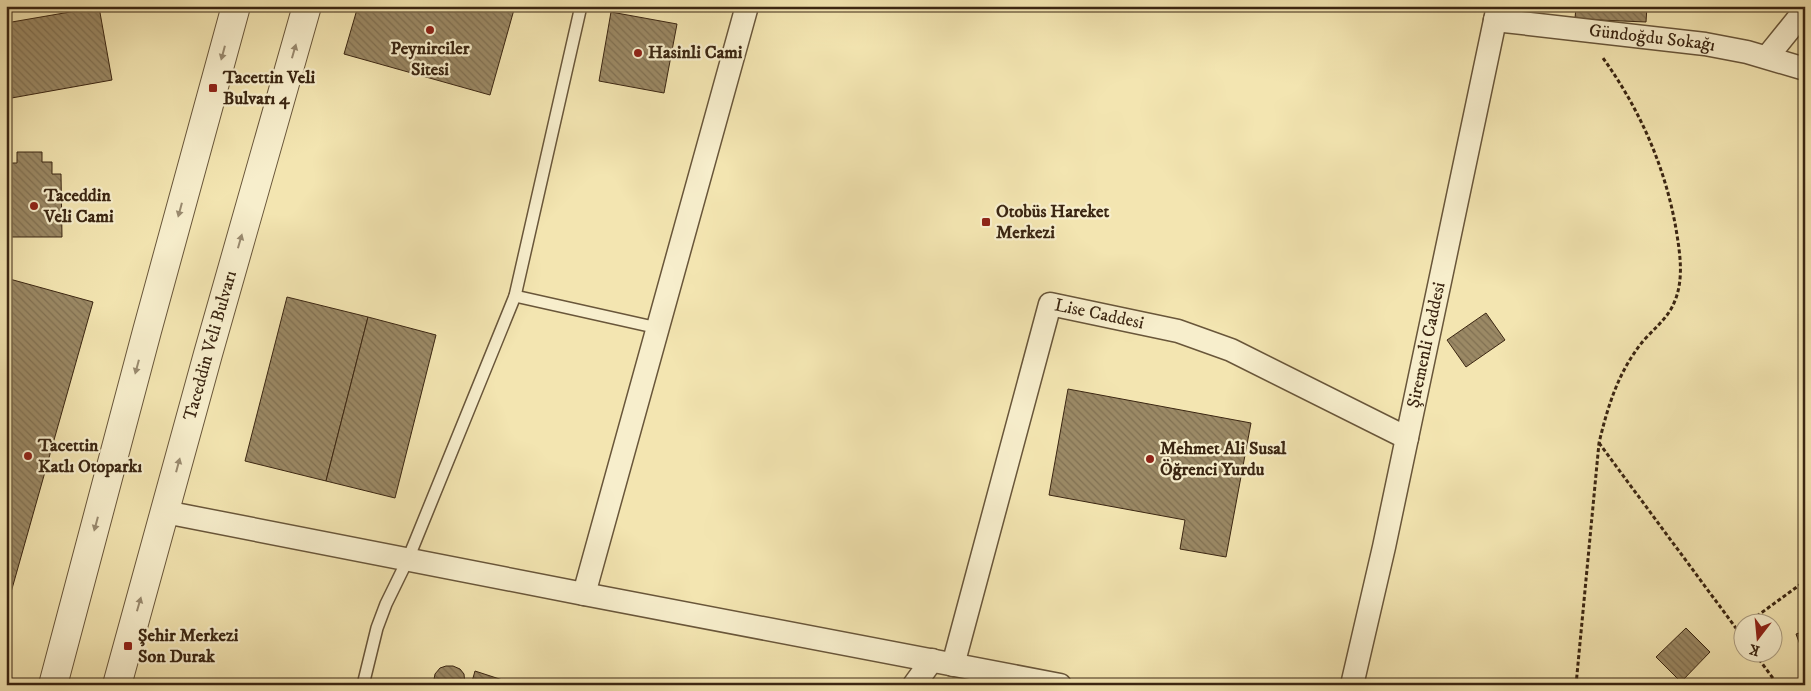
<svg xmlns="http://www.w3.org/2000/svg" width="1811" height="691" viewBox="0 0 1811 691" font-family="'IM FELL DW Pica',serif">
<style>
.building{fill:url(#building-back-hatch);stroke:#3b2612}
.lines{fill:none;stroke-linecap:round;stroke-linejoin:round}
.service-casing{stroke:#69563a;stroke-width:14}
.minor-casing{stroke:#69563a;stroke-width:25}
.tertiary-casing{stroke:#69563a;stroke-width:30}
.path{stroke:#3b2612;stroke-width:3;stroke-dasharray:4 2.5;stroke-linecap:butt}
.service{stroke:#f7eecc;stroke-width:11}
.minor{stroke:#f7eecc;stroke-width:22}
.tertiary{stroke:#f7eecc;stroke-width:28}
.oneway{fill:#998a6f}
.poi-dot{fill:#8f2418;stroke:#f7eecc;stroke-width:2}
.labels{text-anchor:middle;dominant-baseline:central;stroke-width:4.5;stroke-linejoin:round;paint-order:stroke}
.street-label{font-size:18px;fill:#3b2612;stroke:#f7eecc}
.poi-label{font-size:18px;font-weight:bold;fill:#3b2612;stroke:#f7eecc;text-anchor:start}
</style>
<defs>
<pattern id="building-back-hatch" width="6" height="6" patternUnits="userSpaceOnUse" patternTransform="scale(1.25)"><rect width="6" height="6" fill="#9b8965"/><path d="M-1 5l2 2M0 0l6 6M5-1l2 2" fill="none" stroke="#807052"/></pattern>
</defs>
<rect width="100%" height="100%" fill="#f3e5b1"/>
<filter id="stains"><feTurbulence type="fractalNoise" baseFrequency=".004" numOctaves="4"/><feColorMatrix values="0 0 0 0 .2 0 0 0 0 .09 0 0 0 0 .02 0 0 0 .5 -.17"/></filter>
<radialGradient id="worn" r=".72"><stop offset=".6" stop-color="#630" stop-opacity="0"/><stop offset="1" stop-color="#630" stop-opacity=".3"/></radialGradient>
<g class="building">
<path d="M358 6H515L490 95 344 54Z"/>
<path d="M1576 6H1647L1646 22 1575 19Z"/>
<path d="M99 7 112 80 6 99V23Z"/>
<path d="M611 12 677 24 664 93 599 81Z"/>
<path d="M17 152H42V162H52V174H61L62 237H6V174H8V163H17Z"/>
<path d="M6 278 93 302 6 610Z"/>
<path d="M287 297 368 317 326 481 245 461Z"/>
<path d="M1486 313 1505 340 1466 367 1447 340Z"/>
<path d="M368 317 436 335 395 498 326 481Z"/>
<path d="M1068 389 1251 423 1226 557 1180 549 1185 520 1049 495Z"/>
<path d="M1686 628 1710 652 1681 682 1656 657Z"/>
<path d="M1805 631V658L1796 634Z"/>
<path d="M446 666H453L460 669 464 674 465 685H433L435 674 440 668Z"/>
<path d="M475 671 518 685H471Z"/>
</g>
<g class="lines">
<g class="service-casing">
<g id="service">
<path d="M515 296 658 328"/>
<path d="M363 685 377 628 386 604 408 559 515 296 581 6"/>
</g>
</g>
<g class="minor-casing">
<g id="minor">
<path id="s1" d="M1495 20 1705 44 1747 52 1805 69"/>
<path d="M1767 57 1805 10"/>
<path d="M165 512 584 594 1060 685"/>
<path d="M584 594 747 6"/>
<path id="s2" d="M953 665 1050 304 1178 331 1231 350 1407 438"/>
<path d="M914 685 932 660"/>
<path id="s3" d="M1352 685 1384 547 1498 6"/>
</g>
</g>
<g class="tertiary-casing">
<g id="tertiary">
<path d="M53 685 147 331 236 6"/>
<path id="s4" d="M117 685 208 354 307 6"/>
</g>
</g>
<g class="path">
<path d="M1599 443 1744 639"/>
<path d="M1746 624 1805 581"/>
<path d="M1737 630 1744 626"/>
<path d="M1755 654 1778 685"/>
<path d="M1576 685 1599 443C1608 405 1619 370 1644 340 1654 329 1664 321 1671 309 1684 286 1681 260 1677 235 1667 171 1641 111 1603 58"/>
</g>
<use href="#service" class="service"/>
<use href="#minor" class="minor"/>
<use href="#tertiary" class="tertiary"/>
</g>
<defs><path id="oneway-solid" d="M-6-.8H1V-3.2L6.5 0L1 3.2V.8H-6Z" transform="scale(1.25)"/></defs>
<g class="oneway">
<use href="#oneway-solid" transform="translate(294 51) rotate(-74)"/>
<use href="#oneway-solid" transform="translate(223 53) rotate(105)"/>
<use href="#oneway-solid" transform="translate(180 210) rotate(105)"/>
<use href="#oneway-solid" transform="translate(240 241) rotate(-74)"/>
<use href="#oneway-solid" transform="translate(137 367) rotate(105)"/>
<use href="#oneway-solid" transform="translate(178 465) rotate(-75)"/>
<use href="#oneway-solid" transform="translate(96 524) rotate(105)"/>
<use href="#oneway-solid" transform="translate(139 604) rotate(-74)"/>
</g>
<g class="poi-dot">
<circle cx="430" cy="30" r="5"/>
<circle cx="638" cy="53" r="5"/>
<rect x="208" y="83" width="10" height="10" rx="2.5"/>
<circle cx="34" cy="206" r="5"/>
<rect x="981" y="217" width="10" height="10" rx="2.5"/>
<circle cx="28" cy="456" r="5"/>
<circle cx="1150" cy="459" r="5"/>
<rect x="123" y="641" width="10" height="10" rx="2.5"/>
</g>
<g class="labels">
<g class="street-label">
<text stroke="none"><textPath href="#s1" startOffset="158">Gündoğdu Sokağı</textPath></text>
<text stroke="none"><textPath href="#s2" startOffset="424">Lise Caddesi</textPath></text>
<text stroke="none"><textPath href="#s4" startOffset="352">Taceddin Veli Bulvarı</textPath></text>
<text stroke="none"><textPath href="#s3" startOffset="348">Şiremenli Caddesi</textPath></text>
</g>
<g class="poi-label">
<text x="430" y="49" text-anchor="middle">Peynirciler<tspan x="430" dy="21">Sitesi</tspan></text>
<text x="648" y="53">Hasinli Cami</text>
<text x="223" y="78">Tacettin Veli<tspan x="223" dy="21">Bulvarı 4</tspan></text>
<text x="44" y="196">Taceddin<tspan x="44" dy="21">Veli Cami</tspan></text>
<text x="996" y="212">Otobüs Hareket<tspan x="996" dy="21">Merkezi</tspan></text>
<text x="38" y="446">Tacettin<tspan x="38" dy="21">Katlı Otoparkı</tspan></text>
<text x="1160" y="449">Mehmet Ali Susal<tspan x="1160" dy="21">Öğrenci Yurdu</tspan></text>
<text x="138" y="636">Şehir Merkezi<tspan x="138" dy="21">Son Durak</tspan></text>
</g>
</g>
<rect width="1811" height="691" fill="none" stroke="#f3e5b1" stroke-width="25"/>
<rect x="8" y="8" width="1796" height="676" fill="none" stroke="#3b2612" stroke-width="2.5"/>
<rect x="12" y="12" width="1786" height="666" fill="none" stroke="#3b2612"/>
<g transform="translate(1758 638) rotate(196)"><circle r="24" fill="#f7eecc" stroke="#ac9e82"/>
<path d="M0-4L9 19L0 12L-9 19Z" fill="#8f2418"/>
<text y="-8" font-size="14" font-weight="bold" text-anchor="middle" fill="#3b2612">K</text>
</g>
<rect width="100%" height="100%" filter="url(#stains)"/>
<rect width="100%" height="100%" fill="url(#worn)"/>
</svg>
